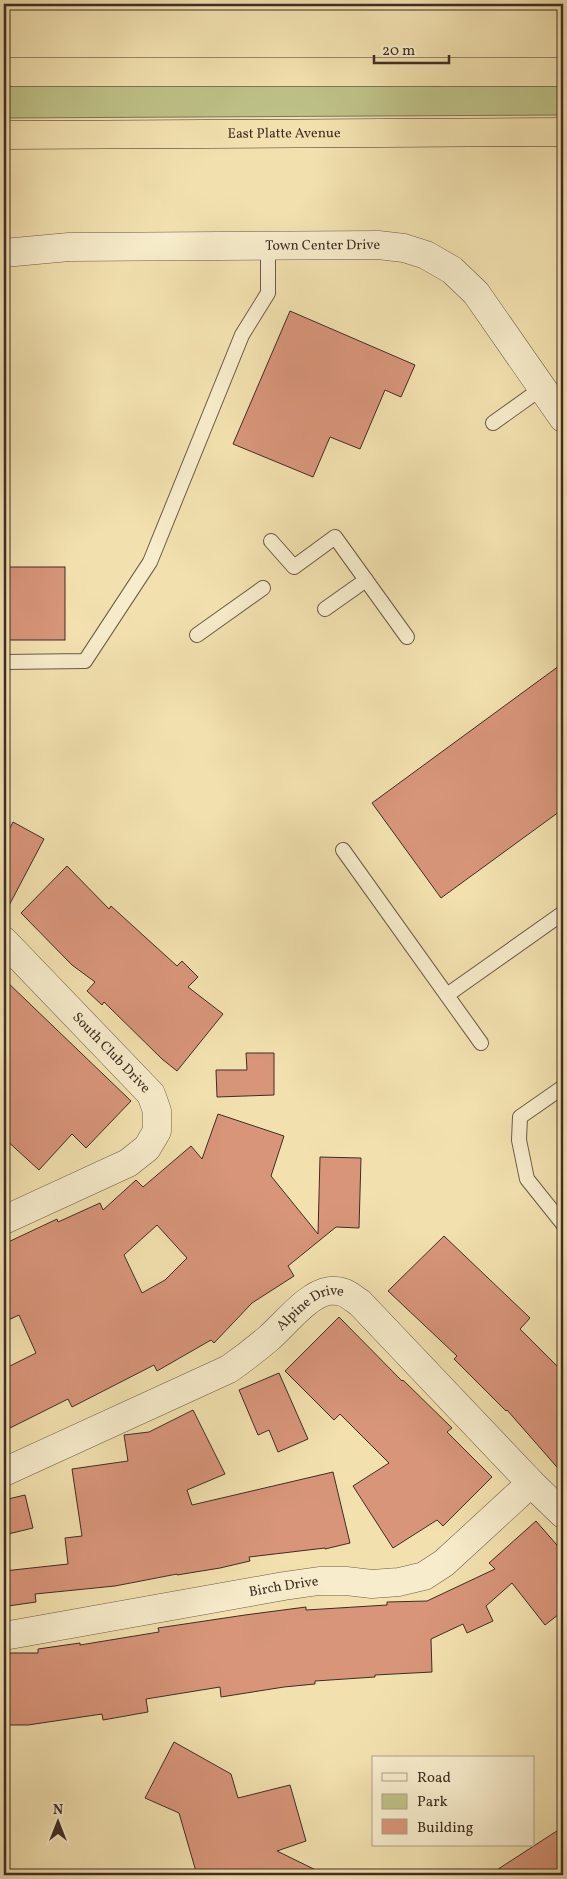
<svg xmlns="http://www.w3.org/2000/svg" width="567" height="1879" viewBox="0 0 567 1879" font-family="Vollkorn,serif">
<style>
.green{fill:#bec288;stroke:#7e7856}
.building{fill:#d8957a;stroke:#3f2d24;fill-rule:evenodd}
.lines{fill:none;stroke-linecap:round;stroke-linejoin:round}
.service-casing{stroke:#6c5a47;stroke-width:16}
.minor-casing{stroke:#6c5a47;stroke-width:29}
.trunk-casing{stroke:#3f2d24;stroke-width:29}
.service{stroke:#f7eccb;stroke-width:14}
.minor{stroke:#f7eccb;stroke-width:28}
.trunk{stroke:#f2e1af;stroke-width:28}
.labels{text-anchor:middle;dominant-baseline:central;stroke-width:4;stroke-linejoin:round;paint-order:stroke}
.street-label{font-size:14px;fill:#3f2d24;stroke:#f7eccb}
</style>
<rect width="100%" height="100%" fill="#f2e1af"/>
<filter id="stains"><feTurbulence type="fractalNoise" baseFrequency=".004" numOctaves="4"/><feColorMatrix values="0 0 0 0 .2 0 0 0 0 .09 0 0 0 0 .02 0 0 0 .5 -.17"/></filter>
<radialGradient id="worn" r=".72"><stop offset=".6" stop-color="#630" stop-opacity="0"/><stop offset="1" stop-color="#630" stop-opacity=".3"/></radialGradient>
<path class="green" d="M563 81V115L4 118V84Z"/>
<g class="building">
<path d="M290 311 415 365 401 397 385 390 360 449 330 437 313 477 233 444Z"/>
<rect x="4" y="567" width="61" height="73"/>
<path d="M563 663V809L441 898 372 803Z"/>
<path d="M13 822 44 839 4 915V840Z"/>
<path d="M67 866 109 909 111 906 177 966 182 961 198 977 188 987 223 1014 177 1071 162 1059 104 1002 102 1005 87 991 95 982 72 965 21 913Z"/>
<path d="M4 979 131 1101 86 1148 72 1134 39 1170 4 1138Z"/>
<path d="M246 1053H274V1095L217 1097 216 1070H247Z"/>
<path d="M218 1114 284 1136 271 1176 318 1234 320 1157 361 1158 359 1228 336 1227 288 1266 294 1276 252 1303 214 1343 211 1340 157 1371 154 1365 72 1407 68 1399 4 1431V1369L36 1353 19 1315 4 1322V1244L57 1219 58 1222 100 1203 103 1210 136 1180 143 1187 191 1146 202 1159ZM157 1225 187 1258 165 1280 142 1293 124 1255Z"/>
<path d="M444 1236 530 1318 520 1329 563 1372V1474L507 1410 506 1411 454 1359 457 1356 388 1291Z"/>
<path d="M339 1317 402 1381 403 1380 452 1428 447 1432 492 1477 443 1526 437 1520 393 1548 353 1486 389 1463 340 1414 334 1420 285 1371Z"/>
<path d="M279 1373 308 1439 278 1452 269 1430 258 1435 239 1390Z"/>
<path d="M193 1410 225 1474 187 1490 192 1505 333 1472 350 1543 325 1549V1548L249 1557 250 1561 220 1568 177 1575V1574L115 1586 35 1594 36 1602 8 1606 7 1594H4V1571L68 1564 65 1538 82 1536 72 1469 128 1461 124 1435 149 1432Z"/>
<path d="M25 1495 33 1528 4 1535V1500Z"/>
<path d="M536 1521 563 1552V1611L545 1625 512 1583 486 1606 493 1621 467 1633 463 1624 431 1639 432 1672 375 1675V1677L315 1681V1684L284 1687 221 1697 220 1687 146 1699 148 1712 103 1720 102 1714 28 1725H4V1653H38V1649L80 1643V1645L159 1632 158 1628 245 1615 306 1607V1610L387 1605V1602L427 1601 495 1569 489 1563Z"/>
<path d="M174 1742 231 1774 238 1798 290 1785 306 1841 277 1851 326 1875H197L179 1813 145 1798Z"/>
<path d="M563 1827V1875H489Z"/>
</g>
<g class="lines">
<g class="service-casing">
<g id="service">
<path d="M493 423 542 388"/>
<path d="M271 541 294 567 335 537 407 637"/>
<path d="M325 609 366 580"/>
<path d="M197 635 263 588"/>
<path d="M4 662 85 661 150 562 242 335 268 293V246"/>
<path d="M343 850 481 1043"/>
<path d="M447 995 563 913"/>
<path d="M563 1087 520 1117 519 1140 527 1179 563 1224"/>
</g>
</g>
<g class="minor-casing">
<g id="minor">
<path id="s1" d="M4 253 69 247 378 245 404 248 426 255 452 270 476 293 563 418"/>
<path id="s2" d="M4 941 151 1094 157 1111V1131L147 1148 128 1163 4 1220"/>
<path id="s3" d="M4 1472 229 1369C243 1359 256 1349 269 1338 285 1324 308 1294 329 1291 343 1289 350 1296 360 1303L531 1483 563 1514"/>
<path id="s4" d="M4 1636 284 1586 319 1581H346L372 1584 399 1582 424 1576 444 1563 531 1483"/>
</g>
</g>
<g class="trunk-casing">
<g id="trunk">
<path d="M4 72H563"/>
<path id="s5" d="M4 135 563 132"/>
</g>
</g>
<use href="#service" class="service"/>
<use href="#minor" class="minor"/>
<use href="#trunk" class="trunk"/>
</g>
<g class="labels">
<g class="street-label">
<text stroke="none"><textPath href="#s5" startOffset="280">East Platte Avenue</textPath></text>
<text stroke="none"><textPath href="#s1" startOffset="319">Town Center Drive</textPath></text>
<text stroke="none"><textPath href="#s2" startOffset="155">South Club Drive</textPath></text>
<text stroke="none"><textPath href="#s3" startOffset="351">Alpine Drive</textPath></text>
<text stroke="none"><textPath href="#s4" startOffset="284">Birch Drive</textPath></text>
</g>
</g>
<rect width="567" height="1879" fill="none" stroke="#f2e1af" stroke-width="20"/>
<rect x="5" y="5" width="557" height="1869" fill="none" stroke="#3f2d24" stroke-width="2.5"/>
<rect x="10" y="10" width="547" height="1859" fill="none" stroke="#3f2d24"/>
<rect x="372" y="1756" width="162" height="90" fill="#f7eccb" stroke="#ada088"/>
<rect x="382" y="1773" width="25" height="8" fill="#f7eccb" stroke="#ada088"/>
<text x="417" y="1782" font-size="15" fill="#3f2d24">Road</text>
<rect x="382" y="1794" width="25" height="15" fill="#bec288" stroke="#ada088"/>
<text x="417" y="1806" font-size="15" fill="#3f2d24">Park</text>
<rect x="382" y="1819" width="25" height="15" fill="#d8957a" stroke="#ada088"/>
<text x="417" y="1832" font-size="15" fill="#3f2d24">Building</text>
<g transform="translate(58 1822)" stroke="#f7eccb" stroke-width="4" paint-order="stroke">
<path d="M0-4L9 19L0 12L-9 19Z" fill="#3f2d24"/>
<text y="-8" font-size="14" font-weight="bold" text-anchor="middle" fill="#3f2d24">N</text>
</g>
<path d="M374 55v8h75v-8" fill="none" stroke="#3f2d24" stroke-width="2.5"/>
<text x="382" y="55" font-size="15" fill="#3f2d24" stroke="#f7eccb" stroke-width="4" paint-order="stroke">20 m</text>
<rect width="100%" height="100%" filter="url(#stains)"/>
<rect width="100%" height="100%" fill="url(#worn)"/>
</svg>
